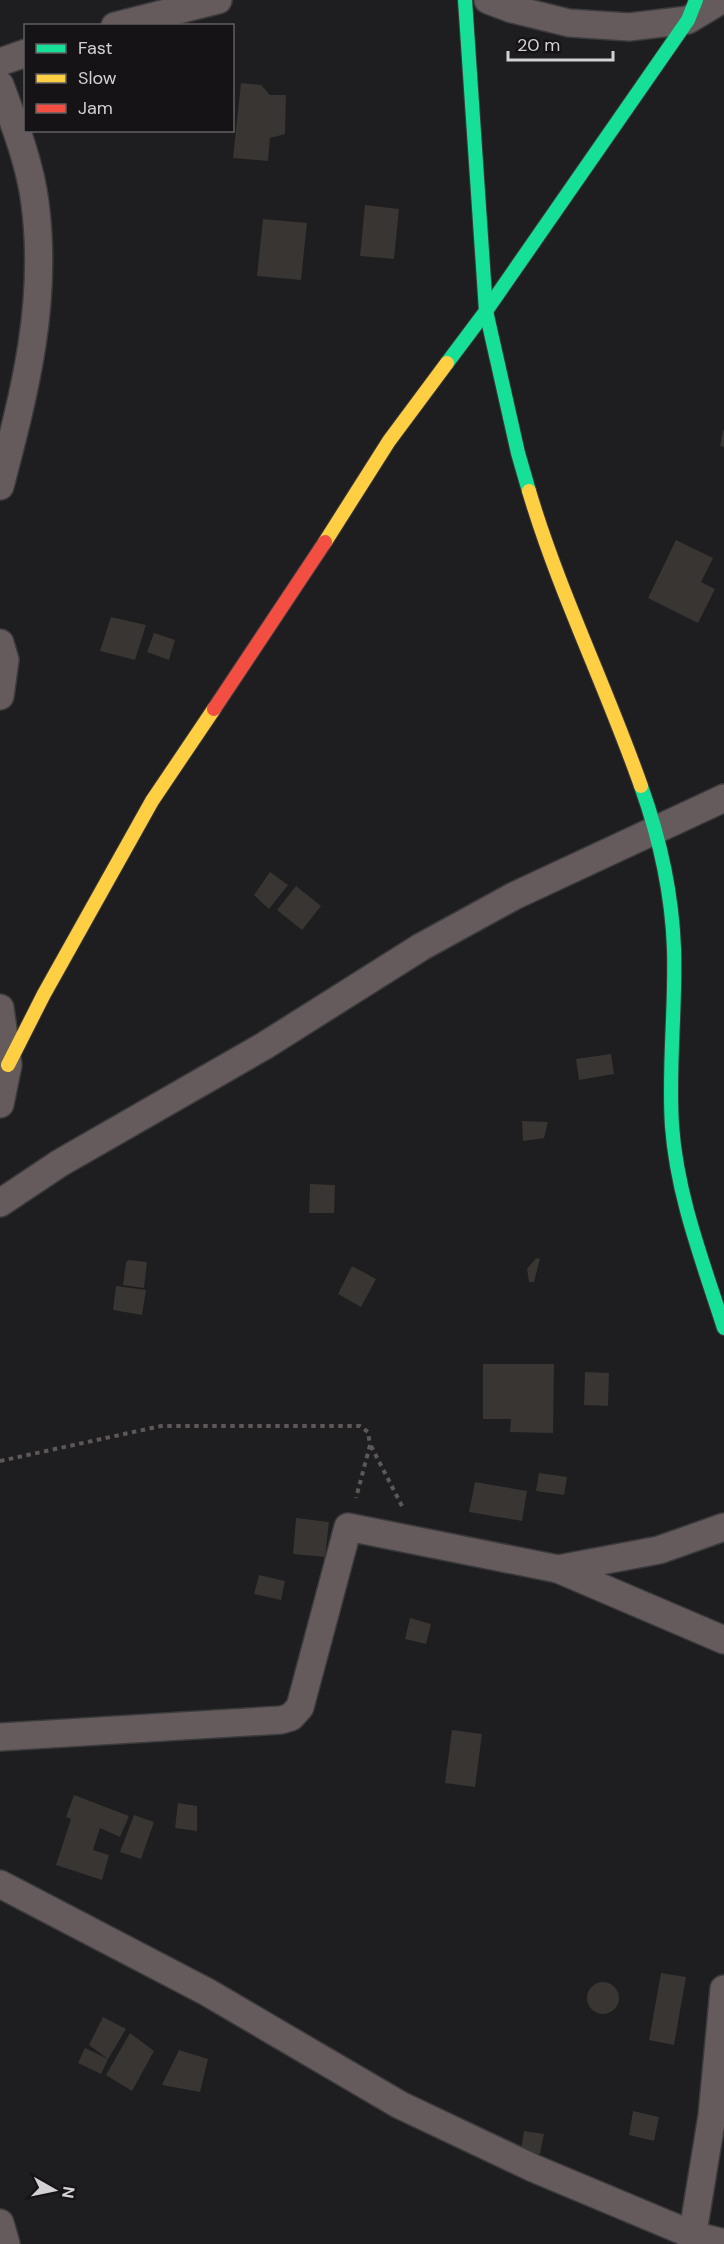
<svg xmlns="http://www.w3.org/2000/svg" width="724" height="2244" viewBox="0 0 724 2244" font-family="'DM Sans',sans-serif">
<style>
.building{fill:#383532}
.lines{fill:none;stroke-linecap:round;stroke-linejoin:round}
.street-casing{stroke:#3b3a3c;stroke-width:30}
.fast-casing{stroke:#3b3a3c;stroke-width:16}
.slow-casing{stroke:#3b3a3c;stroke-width:16}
.jam-casing{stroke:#3b3a3c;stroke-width:16}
.path{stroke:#5d5758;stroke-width:4;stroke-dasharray:4.5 4.5;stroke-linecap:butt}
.street{stroke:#665b5c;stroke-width:27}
.fast{stroke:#16e098;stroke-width:14}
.slow{stroke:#ffcf43;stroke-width:14}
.jam{stroke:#f24e42;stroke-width:14}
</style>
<rect width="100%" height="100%" fill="#1e1d1f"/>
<g class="building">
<path d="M241 83 261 85 270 95H286L285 134 270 138 268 161 233 158Z"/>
<path d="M365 205 399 209 394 259 360 256Z"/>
<path d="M263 219 307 223 301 280 257 276Z"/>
<path d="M723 430H724V447L720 446Z"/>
<path d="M676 540 713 558 701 582 715 589 698 623 648 598Z"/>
<path d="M111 617 146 625 135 660 100 651Z"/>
<path d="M154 633 175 640 169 660 147 652Z"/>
<path d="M270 872 288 885 269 909 254 895Z"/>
<path d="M296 886 321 906 302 930 277 910Z"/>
<path d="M611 1054 614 1074 579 1080 576 1059Z"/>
<path d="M522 1121 548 1122 544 1138 523 1141Z"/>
<path d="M310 1184 335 1185 334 1213H309Z"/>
<path d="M536 1258 540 1259 534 1282H529L527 1269Z"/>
<path d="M129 1260 147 1262 144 1288 123 1285 126 1262Z"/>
<path d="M352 1266 376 1279 361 1307 338 1294Z"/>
<path d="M116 1286 146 1290 142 1315 113 1310Z"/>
<path d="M483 1364H554L553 1433 510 1432 511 1419H483Z"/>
<path d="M585 1372 609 1373 608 1406 584 1405Z"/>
<path d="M539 1473 567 1477 564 1495 536 1491Z"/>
<path d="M475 1482 527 1491 522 1521 469 1512Z"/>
<path d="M296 1518 329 1522 325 1557 293 1554Z"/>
<path d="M259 1575 285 1581 281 1600 254 1594Z"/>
<path d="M410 1618 431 1624 426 1644 405 1639Z"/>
<path d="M452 1730 482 1734 475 1787 445 1783Z"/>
<path d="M74 1795 129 1816 120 1837 100 1828 93 1850 109 1855 102 1880 56 1865 71 1819 66 1817Z"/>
<path d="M178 1803 197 1806V1831L175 1828Z"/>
<path d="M134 1815 154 1822 141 1859 120 1852Z"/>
<path d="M661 1973 686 1977 674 2045 649 2040Z"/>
<circle cx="603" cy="1998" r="16"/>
<path d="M103 2017 126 2029 108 2059 89 2045Z"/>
<path d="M130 2033 154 2051 132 2091 106 2075Z"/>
<path d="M85 2048 108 2059 101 2074 78 2063Z"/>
<path d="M179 2050 208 2059 200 2092 162 2085Z"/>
<path d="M633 2111 659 2117 654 2141 629 2135Z"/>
<path d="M524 2131 544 2134 540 2154 521 2151Z"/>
</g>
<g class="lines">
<g class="street-casing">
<g id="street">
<path d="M488 0 512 9 569 23 629 27 688 20 721 0"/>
<path d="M115 26 218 0"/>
<path d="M0 62 26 53"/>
<path d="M0 85C14 123 30 163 35 203 48 302 25 391 0 486"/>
<path d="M0 643 5 660 0 696"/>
<path d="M0 1008 8 1065 0 1104"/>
<path d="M0 1203 60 1163 264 1046 421 947 514 896 724 798"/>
<path d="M558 1569 659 1550 724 1527"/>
<path d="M0 1737 281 1720 291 1717 300 1707 348 1527 558 1569 724 1640"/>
<path d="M0 1884 207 1992 400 2105 533 2168 693 2235 724 2243"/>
<path d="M0 2223 6 2244"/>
<path d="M691 2244 712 2116 724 1989"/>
</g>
</g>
<g class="fast-casing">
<g id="fast">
<path d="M465 0 486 311 518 453 529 491"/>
<path d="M447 363 486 311 688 20 696 0"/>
<path d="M641 786C660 839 672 893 674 949 676 1008 668 1067 672 1126 677 1196 703 1262 724 1328"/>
</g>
</g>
<g class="slow-casing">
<g id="slow">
<path d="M529 491C559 592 606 686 641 786"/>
<path d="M325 542 389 441 447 363"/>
<path d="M8 1065 44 994 152 801 214 709"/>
</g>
</g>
<g class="jam-casing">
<path id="jam" d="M214 709 325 542"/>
</g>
<g class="path">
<path d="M371 1446 402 1506"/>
<path d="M0 1461 161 1426H360L368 1432 370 1445 356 1498"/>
</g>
<use href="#street" class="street"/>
<use href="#fast" class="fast"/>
<use href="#slow" class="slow"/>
<use href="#jam" class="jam"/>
</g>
<rect x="24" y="24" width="210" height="108" fill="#161316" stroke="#625f62" stroke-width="1.5"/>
<rect x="36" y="44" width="30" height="9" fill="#16e098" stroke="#625f62" stroke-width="1.5"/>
<text x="78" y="54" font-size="18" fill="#d3d1d3">Fast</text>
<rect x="36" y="74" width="30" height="9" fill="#ffcf43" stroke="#625f62" stroke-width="1.5"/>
<text x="78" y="84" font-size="18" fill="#d3d1d3">Slow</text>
<rect x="36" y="104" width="30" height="9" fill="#f24e42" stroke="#625f62" stroke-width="1.5"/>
<text x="78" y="114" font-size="18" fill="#d3d1d3">Jam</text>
<g transform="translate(54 2190) rotate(99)" stroke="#161316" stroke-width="4.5" paint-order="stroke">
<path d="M0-4.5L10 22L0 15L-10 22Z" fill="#d3d1d3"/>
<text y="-9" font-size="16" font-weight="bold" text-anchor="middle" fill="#d3d1d3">N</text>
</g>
<path d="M508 51v9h105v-9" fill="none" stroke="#d3d1d3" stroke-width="3"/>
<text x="517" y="51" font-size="18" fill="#d3d1d3" stroke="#161316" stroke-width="4.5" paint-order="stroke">20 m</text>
</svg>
